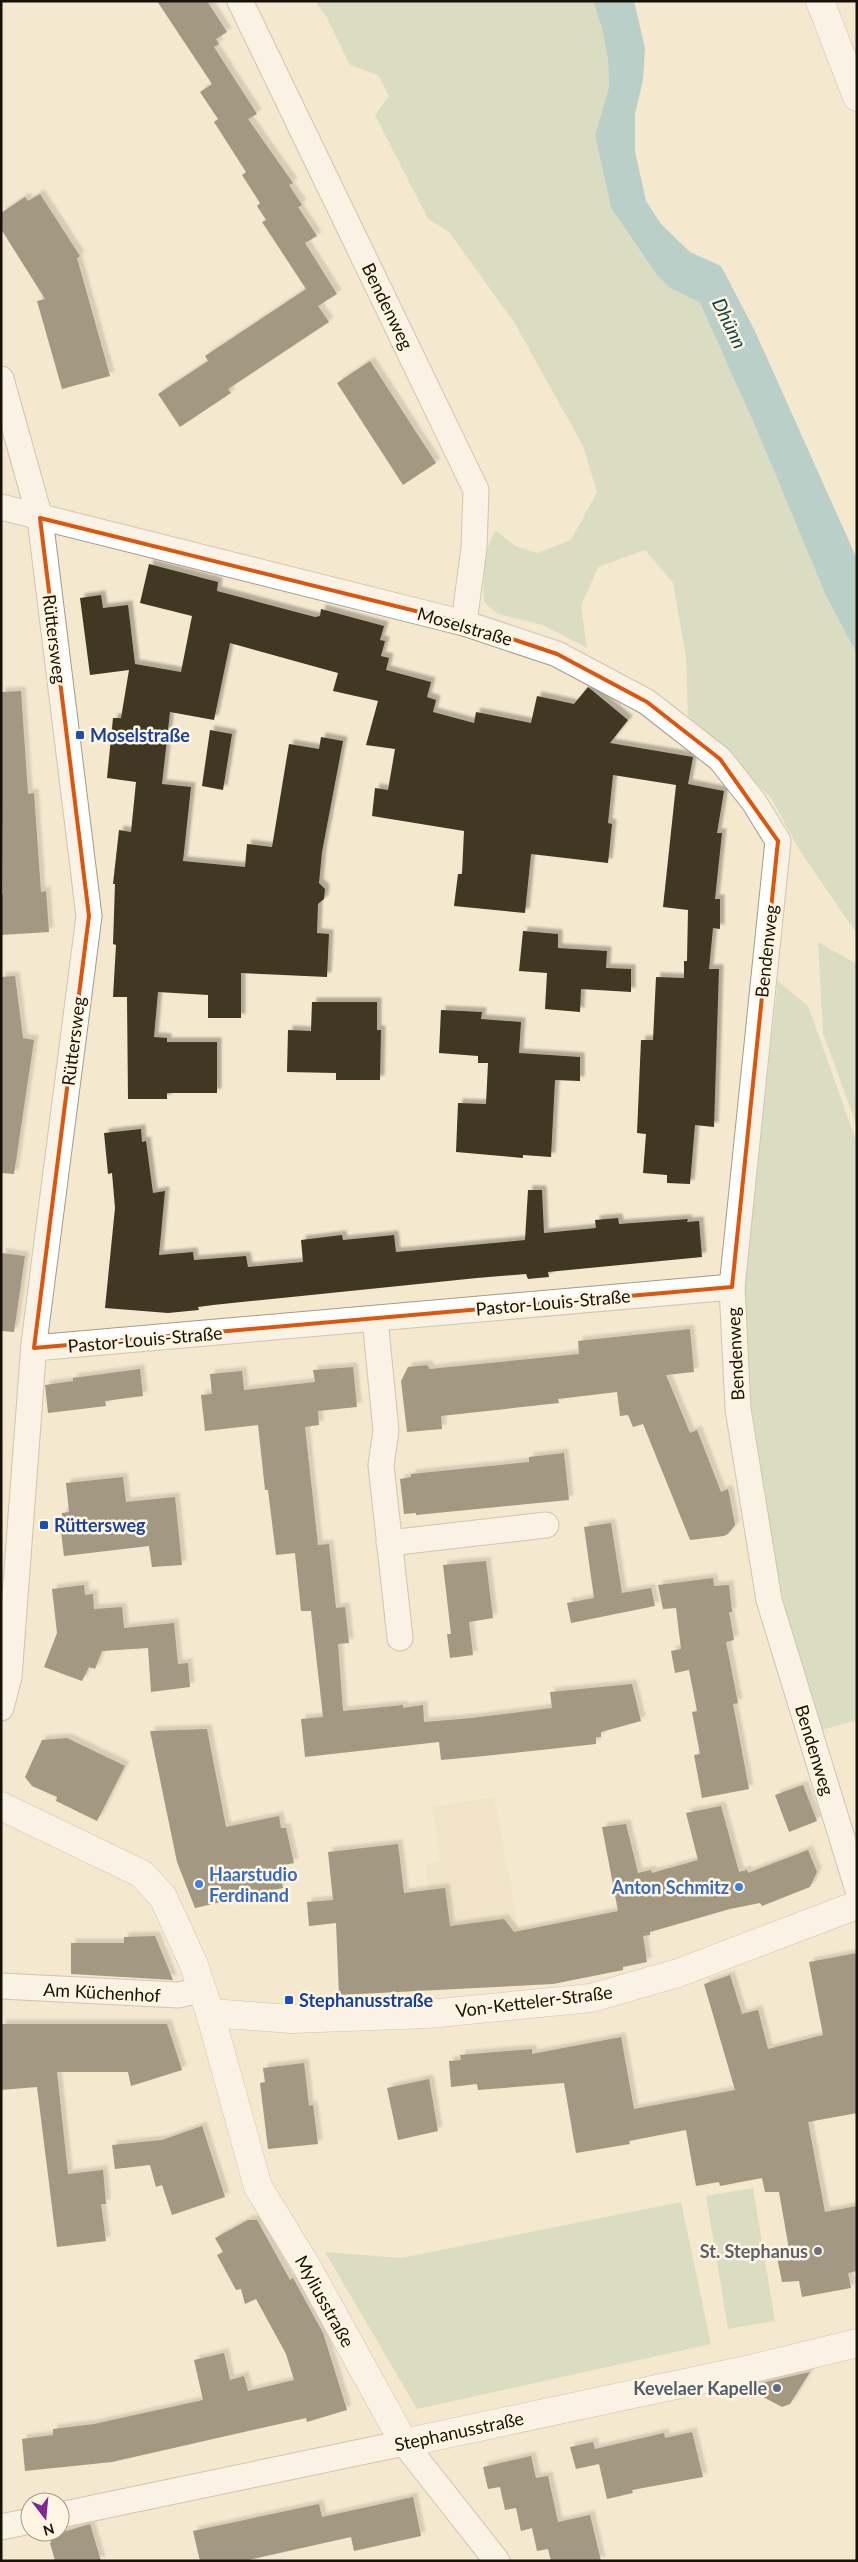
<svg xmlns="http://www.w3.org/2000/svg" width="858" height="2562" viewBox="0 0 858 2562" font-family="Lato,sans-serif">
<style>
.built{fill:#eddebd}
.green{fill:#bcd1b1}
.water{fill:#76b2c2}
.building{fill:#403722;filter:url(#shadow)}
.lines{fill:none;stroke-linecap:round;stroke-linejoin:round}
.minor-casing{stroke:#a69b83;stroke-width:27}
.tertiary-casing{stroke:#a69b83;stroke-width:29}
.secondary-casing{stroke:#a69b83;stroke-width:29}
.minor{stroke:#fff;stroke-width:25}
.tertiary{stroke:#fff;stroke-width:28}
.secondary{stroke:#fff;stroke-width:28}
.marked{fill:none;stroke:#de550c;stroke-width:4;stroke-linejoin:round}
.transit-dot{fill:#1a4fb4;stroke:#fff5e1;stroke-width:2}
.shop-dot{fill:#3f7fe0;stroke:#fff5e1;stroke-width:2}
.worship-dot{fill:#6b7280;stroke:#fff5e1;stroke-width:2}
.service-dot{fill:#5c6f8a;stroke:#fff5e1;stroke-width:2}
.labels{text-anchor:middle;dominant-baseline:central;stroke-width:5;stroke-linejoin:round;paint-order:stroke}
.street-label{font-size:18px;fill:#161209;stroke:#fff5e1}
.transit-label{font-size:18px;font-weight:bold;fill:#164399;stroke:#fff5e1;text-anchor:start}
.shop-label{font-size:18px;font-weight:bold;fill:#366cbe;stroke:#fff5e1;text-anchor:start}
.worship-label{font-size:18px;font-weight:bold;fill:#5b616d;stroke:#fff5e1;text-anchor:end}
.service-label{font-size:18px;font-weight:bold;fill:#4e5e75;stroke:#fff5e1;text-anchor:end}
.water-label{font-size:19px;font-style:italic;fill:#0e4451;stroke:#fff5e1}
</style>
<defs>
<filter id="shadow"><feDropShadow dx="4.5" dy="-4.5" stdDeviation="1" flood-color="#0004"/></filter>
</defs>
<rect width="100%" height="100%" fill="#f4e8cf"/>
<path class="built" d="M494 1797 529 1986 416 1990 404 1893 428 1890 426 1866 440 1860 433 1807Z"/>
<g class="green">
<path d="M315 1H593L602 28 608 60 609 87 595 135 611 208 657 275 670 288 700 303 759 435 826 596 857 654V934L800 851 771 798 688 716 686 657 673 583 645 550 598 567 581 606 587 648 543 625 498 614 484 602C483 579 482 550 496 531L515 546 537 553 571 540 597 492 583 446 514 322 449 232 428 219 375 115 389 96 378 75 350 65 326 16Z"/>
<path d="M818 942 857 964V1126L823 1033Z"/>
<path d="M778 981 808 1006 857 1143V1720L815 1732 778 1586 747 1377 743 1285Z"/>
<path d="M753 2188 775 2321 728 2329 706 2196Z"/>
<path d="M681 2202 711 2344 417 2409 325 2252 401 2258Z"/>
</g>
<path class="water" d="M593 1H634L645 48 643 80 635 114V151L646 201 661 224 690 252 721 266 754 329 857 559V654L826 596 759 435 700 303 670 288 657 275 611 208 595 135 609 87 608 60 602 28Z"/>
<g class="building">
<path d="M157 1H207L227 32 216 39 219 44 214 47 257 114 248 119 293 183 289 185 302 205 298 207 317 236 305 243 337 294 318 306 329 322 228 389 231 393 180 427 158 394 208 361 205 356 306 289 262 222 266 220 257 206 260 203 242 175 246 172 214 122 218 119 200 92 212 84Z"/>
<path d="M40 194 80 256 77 258 110 376 62 389 37 301 45 299 1 229V213L25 197 28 201Z"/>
<path d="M370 361 436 463 403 485 337 383Z"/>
<path d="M149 564 218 582 217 591 315 617 320 616 321 609 384 626 380 640 385 641 381 656 389 658 386 670 431 682 427 697 436 700 433 712 474 723 476 712 531 723 537 696 574 704 588 687 628 720 610 743 693 757 688 784 724 791 717 833H722L715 899H720V929L713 928 709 969H719L714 1127 695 1125 690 1184 667 1183V1175L643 1173 646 1134 637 1133 641 1040H653L656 977 684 978V961H687L688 910 663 907 676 785 613 775 608 823 612 824 608 863 531 854 525 913 454 906 458 874H462L464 831 372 816 375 788 388 790 395 749 366 745 378 701 333 691 338 673 230 643 214 720 170 712 162 784 191 787 183 861 245 867 247 844 272 847 289 744 319 749 321 737 343 741 322 852 319 883 325 889 324 899 318 904 317 933 329 934 327 977 241 973V1018H208V995L158 992 154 1037 167 1038V1042H217V1093H167V1099H128L127 997H113L116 945 113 944 115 884H113L119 830 131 832 136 782 107 778 113 718H121L129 670 90 675 80 598 101 595 103 608 128 605 135 664 181 672 192 616 140 603Z"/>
<path d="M21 691 28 794 34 793 41 892 46 891 49 932 1 935V894H3L1 692Z"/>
<path d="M210 730 232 734 223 790 202 786Z"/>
<path d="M523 931 558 934V948L607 951 606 968 631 969V992L581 989 580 1012 545 1009 547 973 519 971Z"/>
<path d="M15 976 23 1038 34 1040 14 1174 1 1173V977Z"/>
<path d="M312 1002H377V1030H381L380 1080H336V1073L287 1072 288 1030 311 1031Z"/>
<path d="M441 1010 482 1012 481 1019 521 1022 519 1053 580 1057V1081L555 1080 551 1157 523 1155V1158L456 1152 458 1103 486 1104 488 1063H478V1056L439 1053Z"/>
<path d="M141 1129 142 1142 146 1141 153 1193 165 1191 159 1255 193 1252 194 1260 246 1256 248 1267 303 1262 301 1240 342 1235 343 1240 394 1235 396 1252 525 1240 528 1190H542L544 1233 596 1228 595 1220 618 1218 619 1224 688 1219 687 1222 699 1221 702 1257 548 1272 549 1277 538 1278 528 1279 526 1274 477 1278 213 1305 198 1307 199 1310 168 1313 105 1308 115 1208 112 1173 108 1174 104 1133Z"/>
<path d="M1 1253 25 1256 14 1332 1 1331Z"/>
<path d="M690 1329 694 1372 666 1375 690 1433 697 1430 721 1492 728 1489 735 1525 728 1534 724 1536 690 1540 643 1424 633 1427 628 1415 620 1416 617 1392 558 1399 559 1403 441 1416 442 1429 407 1432 401 1381 408 1367 427 1365 430 1369 579 1354 578 1341Z"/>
<path d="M353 1367 357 1407 318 1411 319 1425 305 1427 318 1545 329 1544 336 1608 345 1607 349 1643 338 1644 343 1711 403 1705V1708L423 1705 424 1722 472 1718 552 1708 550 1692 632 1684 641 1721 601 1732V1737H596V1744L484 1756 441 1760 439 1742 305 1757 301 1719 323 1717 311 1611H301L295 1553 276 1555 268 1490H265L258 1425 205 1431 201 1395 212 1394 210 1374 242 1371 244 1390 315 1382 313 1370Z"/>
<path d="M140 1369 143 1396 105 1401 106 1406 48 1413 45 1385 73 1381V1378Z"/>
<path d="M564 1453 569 1500 416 1515V1513L404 1514 400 1479 411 1477V1474L529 1462V1457Z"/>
<path d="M123 1477 126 1502 175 1497 182 1565 152 1567 149 1546 64 1556 60 1524H63L62 1513 69 1512 66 1483Z"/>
<path d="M611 1523 622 1593 651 1588 655 1606 571 1623 567 1603 594 1598 584 1527Z"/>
<path d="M486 1561 493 1618 469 1622 473 1655 450 1658 447 1634H451L443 1565Z"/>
<path d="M713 1578 714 1586 729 1585 732 1612H729L734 1640 726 1642 738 1703 733 1704 749 1789 702 1798 694 1755 700 1754 692 1712 697 1711 689 1670 675 1673 671 1651 681 1649 676 1608 663 1609 658 1585Z"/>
<path d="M84 1585 85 1595 93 1594 94 1609 122 1607 124 1628 174 1623 178 1664 188 1663 190 1687 151 1692 148 1648 102 1651 95 1669 89 1667 82 1681 44 1667 57 1633 52 1589Z"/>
<path d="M207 1729 226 1827 279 1816 281 1828H286L294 1863 279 1866 283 1888 195 1908 177 1862 150 1731Z"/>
<path d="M67 1738 125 1766 97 1821 56 1801 57 1797 32 1786 25 1777 42 1740Z"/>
<path d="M803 1785 817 1821 789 1832 775 1795Z"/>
<path d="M721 1806 739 1872 747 1870 748 1873 808 1850 817 1872 810 1887 762 1906 760 1903 730 1909 650 1932V1935L643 1936 647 1962 623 1967V1970L553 1984 339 1995 336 1923 309 1926 307 1902 333 1900 328 1852 398 1844 404 1893 445 1888 450 1926 504 1919 514 1932 618 1911 602 1827 626 1824 638 1873 651 1870 652 1873 698 1860 686 1813Z"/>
<path d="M155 1936 173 1980 71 1974V1943H124V1937Z"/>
<path d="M857 1953V2113L808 2122 825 2212 857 2206V2271L848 2273 851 2288 802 2297 799 2281 782 2282 777 2257 789 2249 779 2192H765L762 2178 720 2186 719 2182 696 2186 686 2130 629 2141 630 2144 576 2153 564 2083 478 2090 477 2084 451 2087 449 2061 461 2060 460 2055 532 2049V2054L621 2037 634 2109 735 2090 704 1984 730 1975 742 2014 758 2010 768 2049 823 2035 809 1962Z"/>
<path d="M1 2024H167L182 2070 131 2086 128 2072H57L68 2174 103 2170 106 2204H101L106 2241 57 2247 37 2087 1 2090Z"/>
<path d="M304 2063 309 2106 313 2105 318 2144 268 2149 260 2083 265 2082 263 2068Z"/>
<path d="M429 2079 438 2131 398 2140 387 2088Z"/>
<path d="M202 2126 225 2197 172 2215 162 2185 156 2187 150 2165 115 2169 112 2145 162 2140Z"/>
<path d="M248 2220H257L290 2280 293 2278 323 2333 347 2410 307 2422 306 2418 112 2462 25 2471 22 2439 53 2435V2429L94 2424 203 2400 194 2360 224 2353 230 2380 244 2376 248 2391 294 2380 286 2354 256 2299 245 2304 241 2289 236 2290 217 2255 223 2252 215 2238Z"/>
<path d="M810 2372 790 2404 782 2407 744 2387Z"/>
<path d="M692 2432 703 2477 632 2490 633 2493 607 2499 599 2464 576 2469 570 2447 593 2442 595 2449 664 2433 665 2438Z"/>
<path d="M531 2456 536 2478 548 2476 558 2522 590 2515 601 2561H551L548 2549 537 2551 532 2528 521 2531 516 2508 505 2510 500 2487 488 2489 483 2467Z"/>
<path d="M413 2497 421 2536 354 2551 351 2537 244 2561H200L193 2531 319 2504 322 2517Z"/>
<path d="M90 2524 101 2561H55L50 2543 51 2542 50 2536Z"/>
</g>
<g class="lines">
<g class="minor-casing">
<g id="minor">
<path d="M240 1 476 490 474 548 464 623"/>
<path d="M1 379 40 518 89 916 34 1343 9 1677 1 1708"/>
<path d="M1 507 464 623 557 654 647 702 720 759 754 802 778 841 732 1287 738 1409 769 1600 857 1887"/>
<path d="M375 1319 386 1431 381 1465 400 1638"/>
<path d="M34 1348 732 1287"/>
<path d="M389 1543 546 1525"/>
<path d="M1 1986 178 1995 202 1990"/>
<path d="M60 2515 404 2443 497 2561"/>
<path d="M1 2527 30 2521"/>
</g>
</g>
<g class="tertiary-casing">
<g id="tertiary">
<path d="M1 1806 142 1874 163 1897 194 1965 210 2013 258 2187 307 2267 404 2443 746 2370 857 2343"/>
<path d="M210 2013 292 2019 428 2014 591 1998 678 1973 857 1905"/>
</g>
</g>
<g class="secondary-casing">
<path id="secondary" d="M820 1 857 97"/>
</g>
<use href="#minor" class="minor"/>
<use href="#tertiary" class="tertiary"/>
<use href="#secondary" class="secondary"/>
</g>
<path d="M0 0H858V2562H0ZM40 518 464 623 557 654 647 702 720 759 778 841 732 1287 34 1348 89 916Z" fill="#f4e8cf" fill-opacity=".55" fill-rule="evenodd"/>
<path class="marked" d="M40 518 464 623 557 654 647 702 720 759 778 841 732 1287 34 1348 89 916Z"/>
<g class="transit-dot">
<rect x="75" y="730" width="10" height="10" rx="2.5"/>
<rect x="39" y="1520" width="10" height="10" rx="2.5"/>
<rect x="284" y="1995" width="10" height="10" rx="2.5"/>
</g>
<g class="shop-dot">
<circle cx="199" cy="1884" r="5"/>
<circle cx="739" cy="1887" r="5"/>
</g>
<circle class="worship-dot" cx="818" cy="2251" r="5"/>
<circle class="service-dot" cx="777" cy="2388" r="5"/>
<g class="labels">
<g class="street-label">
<text transform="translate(388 306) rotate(64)">Bendenweg</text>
<text transform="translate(465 626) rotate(16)">Moselstraße</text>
<text transform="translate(55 639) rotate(83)">Rüttersweg</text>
<text transform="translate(766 951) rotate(-84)">Bendenweg</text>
<text transform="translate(73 1041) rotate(-83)">Rüttersweg</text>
<text transform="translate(553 1302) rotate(-5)">Pastor-Louis-Straße</text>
<text transform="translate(145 1339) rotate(-5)">Pastor-Louis-Straße</text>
<text transform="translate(735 1354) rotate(-93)">Bendenweg</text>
<text transform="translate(815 1750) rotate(73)">Bendenweg</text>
<text transform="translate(102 1992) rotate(3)">Am Küchenhof</text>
<text transform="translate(534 2001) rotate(-7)">Von-Ketteler-Straße</text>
<text transform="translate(325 2301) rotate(61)">Myliusstraße</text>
<text transform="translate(459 2431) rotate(-12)">Stephanusstraße</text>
</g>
<g class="transit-label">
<text x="90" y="735">Moselstraße</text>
<text x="54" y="1525">Rüttersweg</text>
<text x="299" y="2000">Stephanusstraße</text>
</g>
<g class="shop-label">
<text x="209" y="1874">Haarstudio<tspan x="209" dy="21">Ferdinand</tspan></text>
<text x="729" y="1887" text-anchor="end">Anton Schmitz</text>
</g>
<g class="worship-label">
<text x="808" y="2251">St. Stephanus</text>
</g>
<g class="service-label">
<text x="767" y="2388">Kevelaer Kapelle</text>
</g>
<g class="water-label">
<text transform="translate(730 323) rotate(64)">Dhünn</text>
</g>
</g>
<rect width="858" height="2562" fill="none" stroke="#161209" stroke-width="5"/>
<g transform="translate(45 2517) rotate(164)"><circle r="24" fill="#fff5e1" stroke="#a29a8b"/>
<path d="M0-4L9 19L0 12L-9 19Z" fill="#822591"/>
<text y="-8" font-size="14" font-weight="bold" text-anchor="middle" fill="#161209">N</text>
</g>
</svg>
